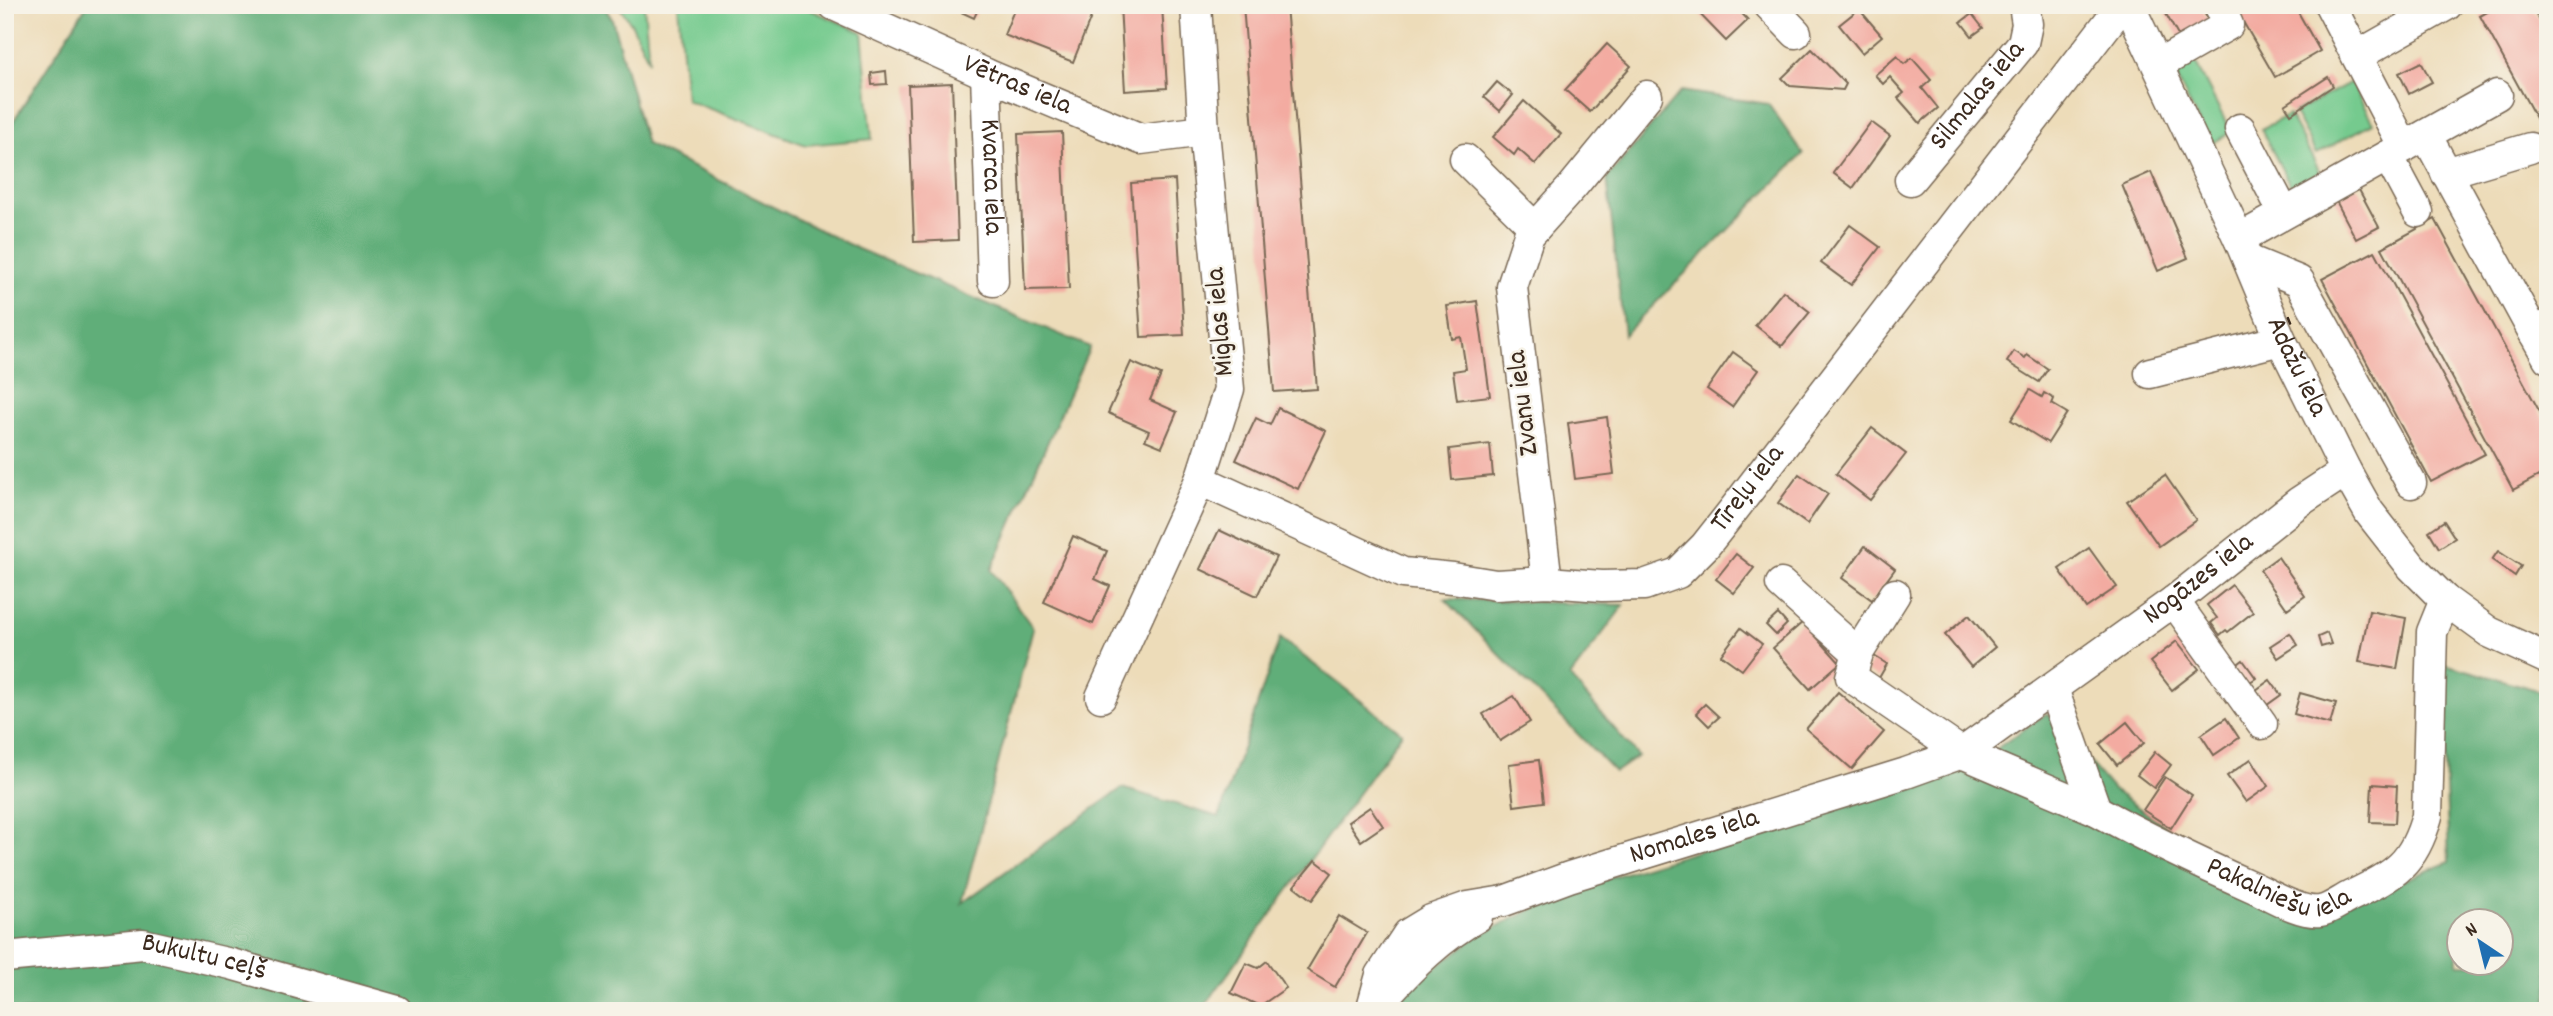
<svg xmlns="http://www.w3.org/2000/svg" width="2553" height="1016" viewBox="0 0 2553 1016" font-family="Dekko,sans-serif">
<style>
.green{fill:#75ca8e;stroke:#587a56;stroke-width:2}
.forest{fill:#60ae79;stroke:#4e6c4c;stroke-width:2;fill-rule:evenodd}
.building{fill:#f3aba1}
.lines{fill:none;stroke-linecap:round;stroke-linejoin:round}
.minor-casing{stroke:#796854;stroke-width:33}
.minor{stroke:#fff;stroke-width:30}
.labels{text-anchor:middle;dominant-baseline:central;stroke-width:5;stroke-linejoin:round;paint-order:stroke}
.street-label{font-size:28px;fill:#3b2a1e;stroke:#f7f3e8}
</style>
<rect width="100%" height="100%" fill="#f7f3e8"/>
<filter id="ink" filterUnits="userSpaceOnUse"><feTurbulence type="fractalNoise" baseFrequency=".0143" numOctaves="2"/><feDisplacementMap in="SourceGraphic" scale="14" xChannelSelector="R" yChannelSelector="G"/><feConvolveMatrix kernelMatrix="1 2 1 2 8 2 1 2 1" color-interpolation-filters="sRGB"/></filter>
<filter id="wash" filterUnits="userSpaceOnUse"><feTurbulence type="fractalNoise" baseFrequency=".00686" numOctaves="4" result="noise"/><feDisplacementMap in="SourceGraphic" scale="28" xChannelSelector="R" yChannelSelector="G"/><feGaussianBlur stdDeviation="1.57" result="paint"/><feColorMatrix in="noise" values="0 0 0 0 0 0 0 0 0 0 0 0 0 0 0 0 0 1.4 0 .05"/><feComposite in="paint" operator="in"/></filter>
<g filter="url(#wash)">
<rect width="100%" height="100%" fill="#eddcb9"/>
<g class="green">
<path d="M618 5H644L649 61 631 23Z"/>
<path d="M678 5H799L862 32 872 139 806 145 686 100Z"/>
<path d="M2192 56 2231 132 2210 145 2172 68Z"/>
<path d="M2351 82 2373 123 2316 154 2294 113Z"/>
<path d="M2289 115 2320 172 2291 187 2261 129Z"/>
</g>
<g class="forest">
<path d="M87 5H603L612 19 646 144 858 249 1090 347 991 570 1033 628 962 903 1122 788 1219 817 1280 638 1402 733 1201 1011H5V134Z"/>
<path d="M1681 91 1768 104 1803 154 1624 335 1607 178Z"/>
<path d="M1445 599 1624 605 1570 677 1638 756 1615 772Z"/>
<path d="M2441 663 2548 693V1011H1391L1411 986 1479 935 1579 887 1966 770 2047 713 2113 790 2304 921 2449 862ZM2458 922H2500V964H2458Z"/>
</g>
<g id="blocks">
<g class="building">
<path d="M946 5H980L974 18Z"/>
<path d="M1016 5H1062L1091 17 1073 62 1004 35Z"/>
<path d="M1120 5H1162L1167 88 1125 91Z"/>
<path d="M1243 5H1286L1317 389 1274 392Z"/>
<path d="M1691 5H1734L1748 20 1726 41Z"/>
<path d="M2161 5H2200L2212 27 2182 43Z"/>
<path d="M2251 5H2294L2320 51 2275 77 2238 13Z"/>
<path d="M2500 5H2531L2548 35V140L2480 16Z"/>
<path d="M1859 9 1882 36 1862 53 1839 25Z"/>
<path d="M1972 14 1983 28 1972 36 1961 22Z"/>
<path d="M1607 44 1631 66 1590 112 1565 90Z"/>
<path d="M1812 49 1846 84 1843 90 1790 86 1782 78Z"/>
<path d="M1897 56 1904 64 1912 58 1931 80 1922 88 1938 108 1920 123 1898 98 1904 93 1890 77 1883 84 1875 75Z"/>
<path d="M2421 62 2432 82 2409 94 2399 73Z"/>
<path d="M886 71 887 84 872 85 871 73Z"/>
<path d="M2328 77 2333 86 2291 114 2285 105Z"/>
<path d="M1497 82 1513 95 1500 111 1484 97Z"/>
<path d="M952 83 958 240 914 242 908 85Z"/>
<path d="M1524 101 1561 134 1535 164 1518 149 1514 155 1493 137Z"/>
<path d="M1871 122 1890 136 1853 188 1833 173Z"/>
<path d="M1062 132 1069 289 1025 290 1018 134Z"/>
<path d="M2151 172 2188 258 2158 271 2122 185Z"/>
<path d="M1175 180 1184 335 1141 337 1131 183Z"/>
<path d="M2357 186 2379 227 2356 239 2335 199Z"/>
<path d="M2435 219 2548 427V471L2513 490 2382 248Z"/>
<path d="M1850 225 1880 247 1851 285 1821 263Z"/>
<path d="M2375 251 2485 454 2431 482 2322 279Z"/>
<path d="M1783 291 1810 312 1782 346 1755 325Z"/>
<path d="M1477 301 1490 396 1457 400 1453 371 1466 369 1461 337 1452 339 1447 306Z"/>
<path d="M2014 351 2025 358 2027 355 2048 369 2039 382 2007 362Z"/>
<path d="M1733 352 1758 370 1732 407 1707 389Z"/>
<path d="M1131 362 1161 375 1150 400 1177 412 1162 447 1145 440 1149 431 1108 413Z"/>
<path d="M2030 390 2042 397 2044 393 2054 399 2052 404 2067 413 2048 443 2011 420Z"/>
<path d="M1278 408 1326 431 1298 489 1236 460 1256 418 1270 425Z"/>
<path d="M1607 417 1614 474 1575 479 1568 423Z"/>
<path d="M1872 428 1906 454 1870 500 1836 474Z"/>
<path d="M1490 444 1493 476 1452 480 1449 449Z"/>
<path d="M1799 474 1828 494 1807 524 1778 503Z"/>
<path d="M2165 475 2196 520 2159 546 2127 501Z"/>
<path d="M2444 521 2455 538 2439 548 2429 531Z"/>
<path d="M1219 530 1276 557 1257 596 1200 569Z"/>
<path d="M1073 536 1107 551 1095 579 1110 586 1093 624 1044 602Z"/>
<path d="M1865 546 1895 569 1872 600 1842 578Z"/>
<path d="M2089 548 2117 587 2086 608 2059 569Z"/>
<path d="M2498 551 2521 566 2515 576 2492 560Z"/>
<path d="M1736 554 1754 568 1734 593 1716 579Z"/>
<path d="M2278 557 2305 596 2287 609 2260 570Z"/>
<path d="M2232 585 2253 612 2228 632 2226 630 2220 635 2211 623 2217 618 2207 605Z"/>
<path d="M2369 611 2406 618 2397 669 2359 662Z"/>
<path d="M1778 614 1787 624 1776 635 1766 625Z"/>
<path d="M1969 615 1995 647 1971 667 1945 635Z"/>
<path d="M1803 622 1840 663 1810 689 1773 648Z"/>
<path d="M1741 628 1762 644 1742 670 1721 655Z"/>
<path d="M2290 633 2298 645 2278 658 2270 646Z"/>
<path d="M2327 633 2331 644 2321 647 2318 637Z"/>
<path d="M2177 641 2199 669 2172 690 2150 662Z"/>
<path d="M1874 656 1887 664 1879 678 1866 671Z"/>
<path d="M2243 660 2256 678 2247 684 2234 667Z"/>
<path d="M2270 680 2281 695 2267 705 2256 690Z"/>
<path d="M1838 692 1884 732 1852 769 1806 729Z"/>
<path d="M2300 693 2336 703 2330 724 2294 714Z"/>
<path d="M1514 696 1530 722 1500 741 1483 714Z"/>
<path d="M1705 704 1719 717 1709 726 1696 713Z"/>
<path d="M2226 718 2239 738 2214 755 2201 735Z"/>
<path d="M2127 722 2144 743 2117 765 2100 744Z"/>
<path d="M2155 752 2171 765 2154 788 2137 775Z"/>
<path d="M2251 759 2269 786 2246 802 2227 776Z"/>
<path d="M1539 760 1544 802 1514 806 1509 764Z"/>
<path d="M2165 777 2192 795 2171 828 2143 810Z"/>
<path d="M2372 784 2397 786 2395 823 2370 822Z"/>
<path d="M1370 807 1383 826 1361 841 1348 822Z"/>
<path d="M1315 860 1332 873 1312 900 1294 886Z"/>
<path d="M1339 916 1367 933 1335 987 1307 970Z"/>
<path d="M1267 961 1286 988 1260 1006 1231 993 1246 963 1258 968Z"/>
</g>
</g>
</g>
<g filter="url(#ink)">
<use href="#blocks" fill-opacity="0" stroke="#796854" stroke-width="2"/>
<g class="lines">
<g class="minor-casing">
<g id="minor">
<path id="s1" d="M834 5 986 74 1141 139 1204 131"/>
<path d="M1769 5 1796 33"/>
<path id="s2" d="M2129 5 2239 239 2281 340 2346 471 2369 512 2412 567 2445 600 2489 632 2548 659"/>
<path d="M2330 5 2404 147"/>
<path d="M2357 56 2447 5"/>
<path d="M2158 65 2228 25 2219 5"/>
<path id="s3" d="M986 74 993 281"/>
<path d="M2240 129 2284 213"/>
<path d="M2426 135 2534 333 2548 325"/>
<path d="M2388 156 2418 212"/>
<path d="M1465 159 1535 228"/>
<path d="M2446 173 2530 148"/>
<path id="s4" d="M1910 180 2023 43 2027 24 2024 5"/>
<path d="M2239 239 2497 95"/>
<path d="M2248 260 2299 281 2411 483"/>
<path d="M2534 333 2548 358"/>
<path d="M2150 373 2281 340"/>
<path id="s5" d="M1200 480 1403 573 1453 578 1496 585 1547 582 1602 586 1644 585 1678 573 1705 546 1735 508 2122 5"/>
<path d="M1547 582 1512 287 1529 235 1573 186 1647 96"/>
<path d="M1781 584 1858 653"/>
<path d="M1895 594 1858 653 1851 677 1962 753 2096 810"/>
<path d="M2174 601 2262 724"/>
<path id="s6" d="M2053 689 2096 810C2148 839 2201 864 2255 888 2272 896 2302 914 2320 911 2329 910 2341 901 2349 897 2393 875 2413 867 2427 816L2432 632 2445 600"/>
<path d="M1101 697 1200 480 1229 389 1204 131 1196 5"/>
<path id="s7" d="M5 957 143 944 231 964 397 1011"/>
<path d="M1385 996C1413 965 1440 938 1477 917"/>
<path id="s8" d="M1371 1011 1381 975 1408 934 1431 920 1468 907 1504 901 1569 877 1906 773 1962 753 2174 601 2299 502 2346 471"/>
</g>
</g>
<use href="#minor" class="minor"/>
</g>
</g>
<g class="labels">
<g class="street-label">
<text stroke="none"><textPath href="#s1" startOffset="200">Vētras iela</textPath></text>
<text stroke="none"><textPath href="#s4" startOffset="108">Silmalas iela</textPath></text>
<text stroke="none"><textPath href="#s3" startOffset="103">Kvarca iela</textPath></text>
<text transform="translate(1222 322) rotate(-95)">Miglas iela</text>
<text stroke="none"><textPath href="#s2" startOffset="399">Ādažu iela</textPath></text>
<text transform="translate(1525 403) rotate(-97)">Zvanu iela</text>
<text stroke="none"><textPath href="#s5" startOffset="611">Tīreļu iela</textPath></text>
<text stroke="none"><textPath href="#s8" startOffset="964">Nogāzes iela</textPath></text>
<text stroke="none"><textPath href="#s8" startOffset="390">Nomales iela</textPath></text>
<text stroke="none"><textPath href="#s6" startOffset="331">Pakalniešu iela</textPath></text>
<text stroke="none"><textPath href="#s7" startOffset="201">Bukultu ceļš</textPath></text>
</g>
</g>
<rect width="2553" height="1016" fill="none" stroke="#f7f3e8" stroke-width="28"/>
<g transform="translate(2480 942) rotate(325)"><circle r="33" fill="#f7f3e8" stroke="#aca397" stroke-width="2"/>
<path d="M0-5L12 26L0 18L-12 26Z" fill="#1f6fb2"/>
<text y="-10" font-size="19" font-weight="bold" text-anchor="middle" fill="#3b2a1e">N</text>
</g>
</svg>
